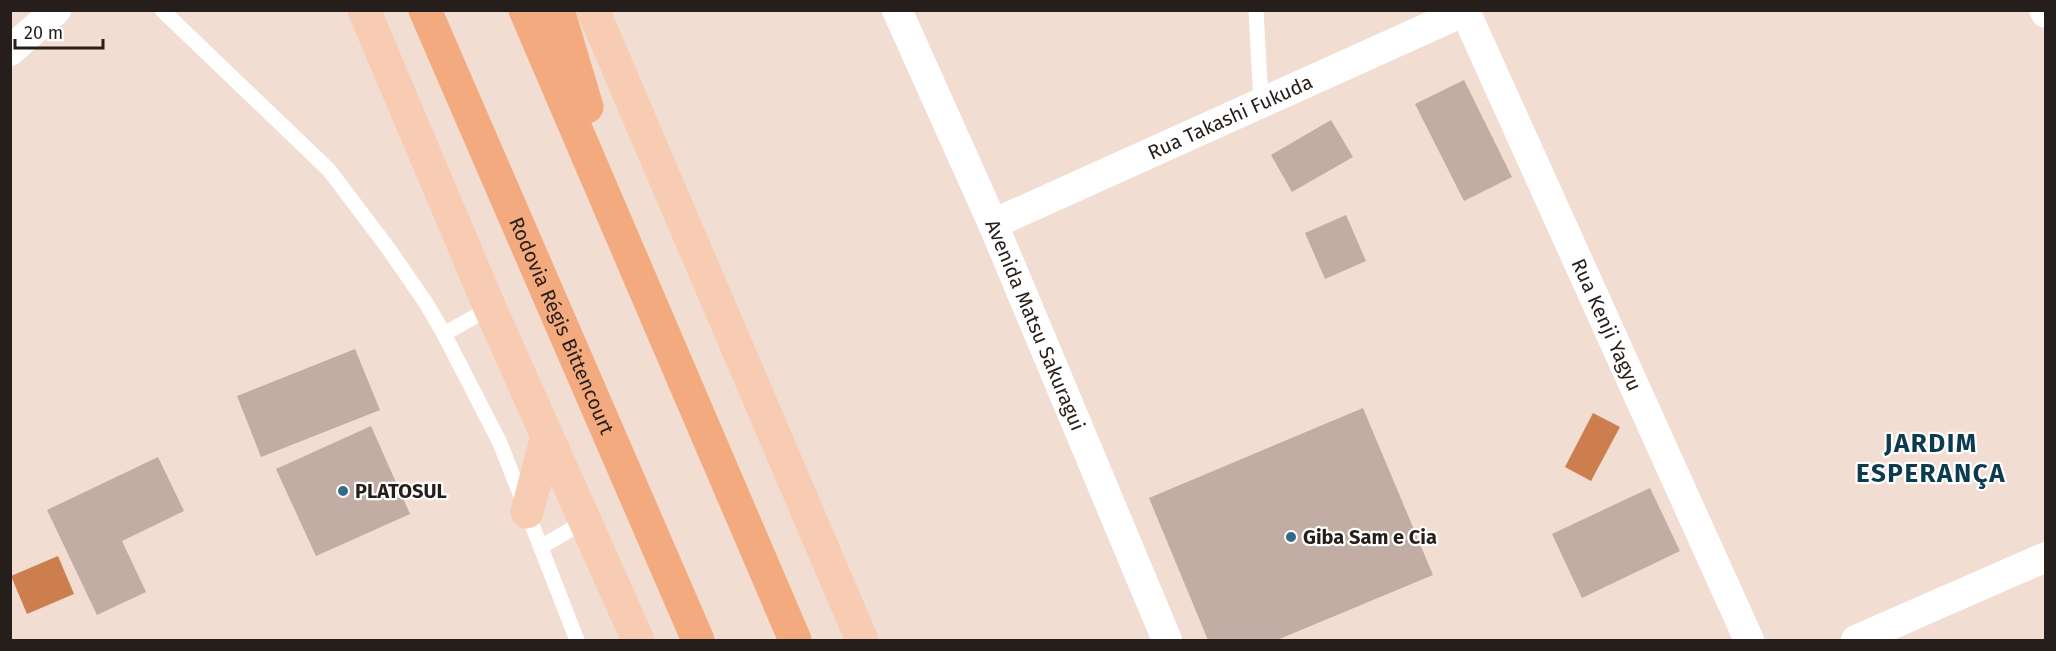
<svg xmlns="http://www.w3.org/2000/svg" width="2056" height="651" viewBox="0 0 2056 651" font-family="'Fira Sans',sans-serif">
<style>
.water{fill:#cc7e4e}
.building{fill:#c1ada3}
.lines{fill:none;stroke-linecap:round;stroke-linejoin:round}
.service{stroke:#fff;stroke-width:15}
.minor{stroke:#fff;stroke-width:30}
.primary{stroke:#f8ccb2;stroke-width:33}
.motorway{stroke:#f3aa7f;stroke-width:33}
.poi-dot{fill:#346b86;stroke:#fff;stroke-width:2}
.labels{text-anchor:middle;dominant-baseline:central;stroke-width:4.5;stroke-linejoin:round;paint-order:stroke}
.street-label{font-size:20px;fill:#261e1a;stroke:#fff}
.poi-label{font-size:20px;font-weight:bold;fill:#261e1a;stroke:#fff;text-anchor:start}
.district-label{font-size:26px;font-weight:bold;letter-spacing:1.5px;fill:#0c3b4f;stroke:#fff}
</style>
<rect width="100%" height="100%" fill="#f1ddd2"/>
<g class="water">
<path d="M1593 413 1620 427 1591 481 1565 467Z"/>
<path d="M58 556 74 594 27 614 11 576Z"/>
</g>
<g class="building">
<path d="M1464 80 1512 177 1464 201 1415 104Z"/>
<path d="M1331 120 1353 157 1292 192 1271 155Z"/>
<path d="M1346 215 1366 261 1325 279 1305 233Z"/>
<path d="M355 349 380 410 261 457 237 396Z"/>
<path d="M1363 408 1433 575 1277 640H1208L1149 498Z"/>
<path d="M371 426 410 514 316 556 276 469Z"/>
<path d="M158 457 184 511 122 541 146 592 97 615 47 510Z"/>
<path d="M1650 488 1680 551 1582 598 1552 534Z"/>
</g>
<g class="lines">
<g class="service">
<path d="M162 10 329 170 388 248 426 303 444 334"/>
<path d="M1256 10 1261 102"/>
<path d="M490 308 444 334 500 443 577 640"/>
<path d="M541 547 585 521"/>
</g>
<g class="minor">
<path id="s1" d="M897 10 993 224 1167 640"/>
<path d="M2044 10 2046 13"/>
<path d="M10 51 56 10"/>
<path id="s2" d="M993 224 1465 11 1749 640"/>
<path d="M1856 640 2046 557"/>
</g>
<g class="primary">
<path d="M364 10 490 308 638 640"/>
<path d="M593 10 862 640"/>
<path d="M527 512 547 436"/>
</g>
<g class="motorway">
<path id="s3" d="M425 10 698 640"/>
<path d="M525 10 795 640"/>
<path d="M558 10 587 107"/>
</g>
</g>
<g class="poi-dot">
<circle cx="343" cy="491" r="6"/>
<circle cx="1291" cy="537" r="6"/>
</g>
<g class="labels">
<g class="street-label">
<text stroke="none"><textPath href="#s2" startOffset="260">Rua Takashi Fukuda</textPath></text>
<text stroke="none"><textPath href="#s1" startOffset="344">Avenida Matsu Sakuragui</textPath></text>
<text stroke="none"><textPath href="#s3" startOffset="344">Rodovia Régis Bittencourt</textPath></text>
<text stroke="none"><textPath href="#s2" startOffset="862">Rua Kenji Yagyu</textPath></text>
</g>
<g class="poi-label">
<text x="355" y="491">PLATOSUL</text>
<text x="1303" y="537">Giba Sam e Cia</text>
</g>
<g class="district-label">
<text x="1931" y="443">JARDIM<tspan x="1931" dy="30">ESPERANÇA</tspan></text>
</g>
</g>
<rect width="2056" height="651" fill="none" stroke="#261e1a" stroke-width="24"/>
<path d="M15 39v9h88v-9" fill="none" stroke="#261e1a" stroke-width="3"/>
<text x="24" y="39" font-size="18" fill="#261e1a" stroke="#ffffff" stroke-width="4.5" paint-order="stroke">20 m</text>
</svg>
